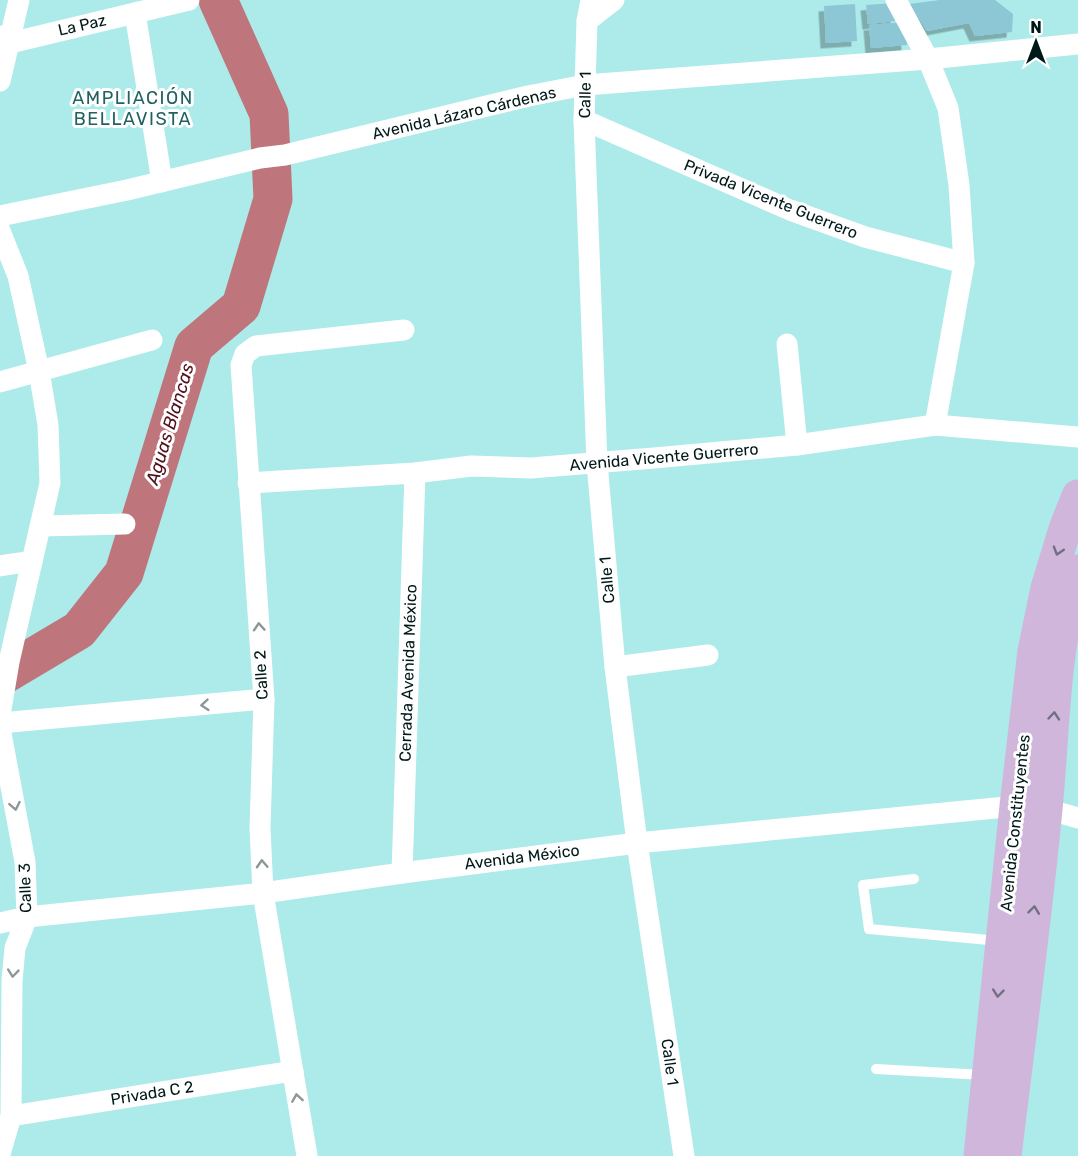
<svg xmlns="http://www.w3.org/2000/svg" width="1078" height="1156" viewBox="0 0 1078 1156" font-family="Rubik,sans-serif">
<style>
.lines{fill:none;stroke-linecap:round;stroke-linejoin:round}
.river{stroke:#be757b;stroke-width:39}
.building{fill:#8dc6d5;filter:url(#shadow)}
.service{stroke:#fff;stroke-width:10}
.minor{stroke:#fff;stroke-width:21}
.primary{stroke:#d0b6db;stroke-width:33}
.oneway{stroke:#736f83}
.oneway2{stroke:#8d9797}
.labels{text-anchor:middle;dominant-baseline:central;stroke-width:6;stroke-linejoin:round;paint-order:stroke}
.street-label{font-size:16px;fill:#011818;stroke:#fefefe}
.neighbourhood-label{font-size:18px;letter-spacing:1.5px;fill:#236060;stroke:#fefefe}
.water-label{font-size:18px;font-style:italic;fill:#520f1c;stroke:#fefefe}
</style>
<defs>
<filter id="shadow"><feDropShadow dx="-5.5" dy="5.5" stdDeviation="0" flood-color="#0004"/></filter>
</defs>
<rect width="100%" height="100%" fill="#adeaea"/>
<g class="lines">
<path class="river" d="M0 677 79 630 124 573 194 346 241 306 273 199 269 114 218 0"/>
</g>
<g class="building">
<path d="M940 0H995L1013 14 1012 32 975 36 969 23 927 31 909 4Z"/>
<path d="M895 3 896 21 868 24 866 5Z"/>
<path d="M855 4 857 41 826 43 824 6Z"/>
<path d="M905 22 907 45 871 48 869 25Z"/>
</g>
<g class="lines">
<g class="service">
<path d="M914 879 863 885 869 929 1000 941"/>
<path d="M876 1069 984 1075"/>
</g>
<g class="minor">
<path d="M591 0 587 21 584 120 597 463 615 667 637 843 684 1156"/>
<path d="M896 0 928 59 948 108 959 185 964 263 935 425"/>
<path d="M135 13 162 182"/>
<path d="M587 21 614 0"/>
<path d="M0 36 10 43 189 0"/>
<path d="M0 81 19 0"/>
<path d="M584 120 790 210 865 237 964 263"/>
<path d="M0 216 127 190 260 158 285 155 528 96 585 85 928 59 1078 44"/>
<path d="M0 231 18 276 39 371 48 425 50 483 9 662 0 715"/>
<path d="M787 344 797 445"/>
<path d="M0 382 152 340"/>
<path d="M248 483 415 473 471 466 531 468 654 458 797 445 935 425 1078 437"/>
<path d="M41 526 125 524"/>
<path d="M0 566 32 561"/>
<path d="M615 667 708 655"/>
<path d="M0 723 264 699"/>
<path d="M0 728 25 862 27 917 15 948 12 981 11 1116 0 1154"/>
<path d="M402 873 415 473"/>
<path d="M0 923 27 917 263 893 402 873 637 843 1016 806 1046 809 1078 818"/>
<path d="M11 1116 293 1071"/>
<path d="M307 1156 263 893 260 828 264 699 241 365 245 354 256 346 404 330"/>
</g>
<g class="primary">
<path d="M980 1156 1016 806 1034 651 1047 588 1065 529 1078 496"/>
<path d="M1005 1156C1019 1040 1035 925 1046 809 1054 730 1052 647 1078 571"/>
</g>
</g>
<defs><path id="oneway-chevron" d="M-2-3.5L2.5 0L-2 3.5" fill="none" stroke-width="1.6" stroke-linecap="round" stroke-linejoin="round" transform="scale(1.5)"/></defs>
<g class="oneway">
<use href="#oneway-chevron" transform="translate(1058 551) rotate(107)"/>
<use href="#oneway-chevron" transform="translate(1054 716) rotate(-85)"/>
<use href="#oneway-chevron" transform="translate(1034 910) rotate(-83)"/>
<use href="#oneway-chevron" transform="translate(998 993) rotate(96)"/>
</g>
<g class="oneway2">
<use href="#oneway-chevron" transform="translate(259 627) rotate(-94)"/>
<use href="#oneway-chevron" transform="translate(205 705) rotate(175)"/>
<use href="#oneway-chevron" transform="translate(15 806) rotate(79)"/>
<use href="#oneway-chevron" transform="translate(262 864) rotate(-93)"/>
<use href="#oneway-chevron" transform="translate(13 973) rotate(96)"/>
<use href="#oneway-chevron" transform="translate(297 1098) rotate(-99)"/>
</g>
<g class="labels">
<g class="street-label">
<text transform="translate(82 25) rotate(-13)">La Paz</text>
<text transform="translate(585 95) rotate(-89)">Calle 1</text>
<text transform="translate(464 113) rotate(-13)">Avenida Lázaro Cárdenas</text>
<text transform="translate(771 199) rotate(22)">Privada Vicente Guerrero</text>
<text transform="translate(664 457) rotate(-5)">Avenida Vicente Guerrero</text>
<text transform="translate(607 580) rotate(-95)">Calle 1</text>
<text transform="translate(408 673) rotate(-88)">Cerrada Avenida México</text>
<text transform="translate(261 675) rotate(-93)">Calle 2</text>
<text transform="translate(1015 823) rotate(-84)">Avenida Constituyentes</text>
<text transform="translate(522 857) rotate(-7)">Avenida México</text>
<text transform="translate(25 888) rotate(-92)">Calle 3</text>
<text transform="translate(670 1062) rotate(82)">Calle 1</text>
<text transform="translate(152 1093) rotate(-9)">Privada C 2</text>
</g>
<g class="neighbourhood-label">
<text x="133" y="98">AMPLIACIÓN<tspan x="133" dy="21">BELLAVISTA</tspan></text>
</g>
<g class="water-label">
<text transform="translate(170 424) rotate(-73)">Aguas Blancas</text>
</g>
</g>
<g transform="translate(1036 42)" stroke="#fefefe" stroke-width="4.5" paint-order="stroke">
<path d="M0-4.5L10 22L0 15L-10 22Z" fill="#011818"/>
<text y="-9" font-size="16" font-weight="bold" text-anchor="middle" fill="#011818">N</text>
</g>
</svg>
